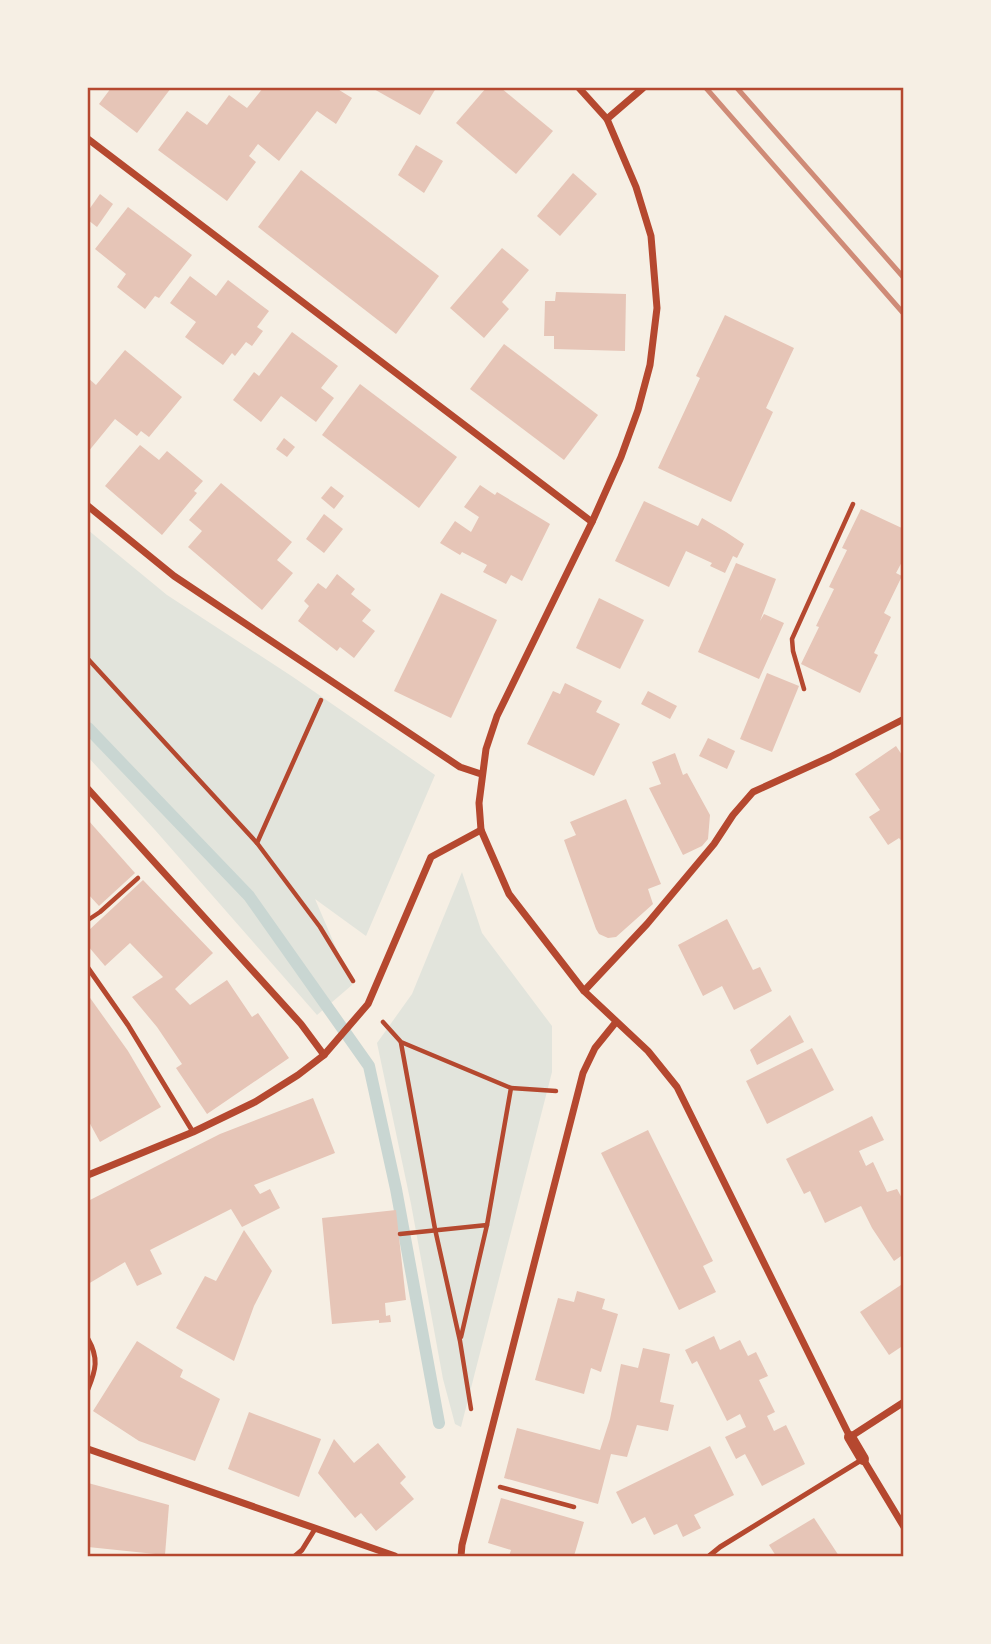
<svg xmlns="http://www.w3.org/2000/svg" width="991" height="1644" viewBox="0 0 991 1644" font-family="'Fira Sans',sans-serif">
<style>
.green{fill:#e2e4dc}
.lines{fill:none;stroke-linecap:round;stroke-linejoin:round}
.stream{stroke:#c9d6d2;stroke-width:12}
.building{fill:#e6c5b7}
.path{stroke:#b5482f;stroke-width:4.5}
.service{stroke:#b5482f;stroke-width:5}
.minor{stroke:#b5482f;stroke-width:7}
.tertiary{stroke:#b5482f;stroke-width:12}
.rail{stroke:#cf8b77;stroke-width:5}
.neatline{fill:none;stroke:#b5482f;stroke-width:2.5}
</style>
<rect width="100%" height="100%" fill="#f6efe4"/>
<g class="green">
<path d="M88 530 167 595 293 677 435 775 366 936 315 899 352 985 317 1015 155 830 88 757Z"/>
<path d="M462 872 482 933 552 1026V1072L461 1427 455 1424 443 1379 411 1204 377 1043 412 994Z"/>
</g>
<g class="lines">
<path class="stream" d="M88 728 249 896 369 1066 396 1189 439 1423"/>
</g>
<g class="building">
<path d="M111 88H171L137 133 99 104Z"/>
<path d="M263 88H336L352 98 336 124 317 111 279 161 258 144 249 156 256 162 227 201 158 150 187 111 207 125 229 95 247 108Z"/>
<path d="M372 88H436L420 115Z"/>
<path d="M486 88H501L553 131 516 174 456 123Z"/>
<path d="M416 145 443 161 424 193 398 175Z"/>
<path d="M301 170 439 276 396 334 258 227Z"/>
<path d="M573 173 597 194 560 236 537 216Z"/>
<path d="M100 194 113 204 97 227 88 220V211Z"/>
<path d="M128 207 192 255 159 298 155 296 145 309 117 287 126 274 95 249Z"/>
<path d="M502 248 529 270 502 302 509 309 484 338 450 308Z"/>
<path d="M190 276 216 296 228 280 269 311 257 327 263 331 252 346 246 342 235 356 232 353 223 365 185 337 196 322 170 303Z"/>
<path d="M556 292 626 294 625 351 554 349V336H544L545 301H555Z"/>
<path d="M725 315 794 348 766 408 773 412 731 502 658 468 700 378 696 376Z"/>
<path d="M292 332 338 366 321 388 334 398 316 422 281 396 261 422 233 400 254 372 259 376Z"/>
<path d="M504 344 598 415 564 460 470 389Z"/>
<path d="M125 350 182 397 149 437 141 431 137 436 115 419 88 452V378L96 385Z"/>
<path d="M360 384 457 457 419 508 322 435Z"/>
<path d="M284 438 295 447 287 457 276 449Z"/>
<path d="M140 445 159 460 167 451 203 481 194 491 197 493 162 535 105 486Z"/>
<path d="M221 483 292 542 277 560 293 573 262 610 188 547 202 531 189 520Z"/>
<path d="M480 485 495 495 497 492 550 524 522 581 511 575 506 584 483 572 487 565 462 552 460 555 440 543 455 521 471 532 479 517 464 507Z"/>
<path d="M331 486 344 496 334 509 321 498Z"/>
<path d="M644 501 698 526 702 518 726 532 744 544 737 558 733 556 725 573 710 566 712 563 686 551 669 587 615 561Z"/>
<path d="M861 509 904 529V558L896 573 902 576 884 613 891 617 874 653 878 655 860 693 801 664 819 627 816 626 834 589 829 587 847 550 842 548Z"/>
<path d="M324 514 343 529 324 553 306 539Z"/>
<path d="M736 563 776 579 760 621 764 614 784 623 759 679 698 652Z"/>
<path d="M337 574 355 589 351 594 371 610 362 621 375 631 354 658 340 647 337 651 298 621 309 606 304 601 318 583 326 589Z"/>
<path d="M441 593 497 620 451 718 394 691Z"/>
<path d="M599 598 644 620 620 669 576 648Z"/>
<path d="M767 673 799 686 772 752 740 739Z"/>
<path d="M565 683 602 701 596 712 620 724 594 776 527 744 553 691 560 694Z"/>
<path d="M648 691 677 706 670 719 641 704Z"/>
<path d="M708 738 735 751 727 769 699 756Z"/>
<path d="M896 746 904 758V844L899 838 888 845 869 817 880 810 855 774Z"/>
<path d="M675 753 683 775 687 773 710 815 708 839 702 846 683 855 649 788 661 784 652 762Z"/>
<path d="M626 799 661 884 648 889 653 904 616 937 608 938 599 934 596 929 564 840 576 835 570 822Z"/>
<path d="M88 820 135 873 99 906 88 894Z"/>
<path d="M143 880 213 953 175 989 190 1005 227 980 252 1017 258 1013 289 1058 207 1114 176 1068 182 1064 157 1027 132 997 163 977 130 943 105 966 88 946V931Z"/>
<path d="M727 919 753 970 760 967 772 991 734 1010 722 986 703 996 678 945Z"/>
<path d="M88 995 128 1051 161 1107 100 1142 88 1120Z"/>
<path d="M790 1015 804 1042 757 1065 750 1050Z"/>
<path d="M812 1048 834 1090 767 1124 746 1081Z"/>
<path d="M313 1098 335 1153 254 1185 260 1194 270 1189 280 1208 242 1227 231 1209 150 1250 162 1274 137 1286 125 1262 88 1284V1201L220 1134Z"/>
<path d="M872 1116 884 1140 859 1151 866 1166 873 1162 887 1192 897 1189 904 1202V1254L894 1261 872 1228 861 1206 825 1223 810 1191 804 1194 786 1159Z"/>
<path d="M648 1130 713 1261 703 1266 716 1292 679 1310 601 1153Z"/>
<path d="M396 1210 406 1300 385 1303 386 1316 390 1315 391 1322 379 1323V1320L332 1324 322 1218Z"/>
<path d="M244 1230 272 1271 254 1306 234 1361 176 1328 205 1276 216 1281Z"/>
<path d="M904 1283V1345L889 1355 860 1312Z"/>
<path d="M577 1291 605 1299 602 1309 618 1314 601 1372 591 1368 584 1394 535 1380 558 1298 574 1302Z"/>
<path d="M714 1336 720 1350 740 1340 748 1356 756 1352 768 1376 759 1380 775 1412 767 1416 774 1431 786 1425 805 1464 762 1486 745 1454 736 1459 725 1437 746 1427 740 1414 727 1421 697 1361 692 1364 685 1350Z"/>
<path d="M137 1341 183 1370 180 1377 220 1399 195 1461 139 1441 93 1411Z"/>
<path d="M643 1348 670 1354 660 1402 674 1405 668 1431 637 1425 627 1457 611 1454 598 1504 504 1478 517 1428 600 1450 610 1419 621 1364 638 1368Z"/>
<path d="M249 1412 321 1439 299 1497 228 1469Z"/>
<path d="M334 1439 354 1463 378 1443 406 1477 400 1483 414 1499 376 1531 361 1513 355 1518 318 1473Z"/>
<path d="M710 1446 734 1495 694 1515 701 1528 683 1537 677 1524 654 1535 645 1517 632 1524 616 1492Z"/>
<path d="M88 1483 169 1505 165 1555 88 1547Z"/>
<path d="M501 1498 584 1522 574 1556H509L511 1550 488 1543Z"/>
<path d="M814 1518 839 1556H776L769 1545Z"/>
</g>
<g class="lines">
<g class="path">
<path d="M88 659 257 843 320 927 353 981"/>
<path d="M804 689 793 651 792 639 853 504"/>
<path d="M257 843 321 700"/>
<path d="M88 920 100 912 138 878"/>
<path d="M383 1022 401 1042 511 1088 487 1225"/>
<path d="M401 1043 435 1229 460 1341 471 1409"/>
<path d="M511 1088 556 1091"/>
<path d="M400 1234 487 1225 461 1337"/>
<path d="M500 1487 574 1507"/>
</g>
<g class="service">
<path d="M88 968 128 1025 193 1132"/>
<path d="M88 1339C99 1358 96 1370 88 1389"/>
<path d="M295 1556 302 1550 315 1529"/>
<path d="M709 1556 720 1547 863 1459"/>
</g>
<g class="minor">
<path d="M579 88 607 119 636 187 651 236 657 308 650 365 638 410 621 457 592 522 497 716 486 749 479 803 481 830 509 894 584 991 648 1051 677 1087 850 1437 904 1402"/>
<path d="M607 119 643 88"/>
<path d="M88 139 592 522"/>
<path d="M88 506 174 576 460 767 481 774"/>
<path d="M88 789 301 1024 324 1055"/>
<path d="M584 991 647 924 714 844 733 815 753 792 830 757 904 719"/>
<path d="M88 1175 193 1132 255 1102 298 1075 324 1055 368 1004 431 857 481 830"/>
<path d="M88 1449 395 1556"/>
<path d="M863 1459 904 1527"/>
<path d="M461 1556 462 1545 583 1073 595 1048 616 1022"/>
</g>
<path class="tertiary" d="M850 1437 863 1459"/>
<g class="rail">
<path d="M706 88 904 314"/>
<path d="M737 88 904 278"/>
</g>
</g>
<rect width="991" height="1644" fill="none" stroke="#f6efe4" stroke-width="178"/>
<rect x="89" y="89" width="813" height="1466" class="neatline"/>
</svg>
